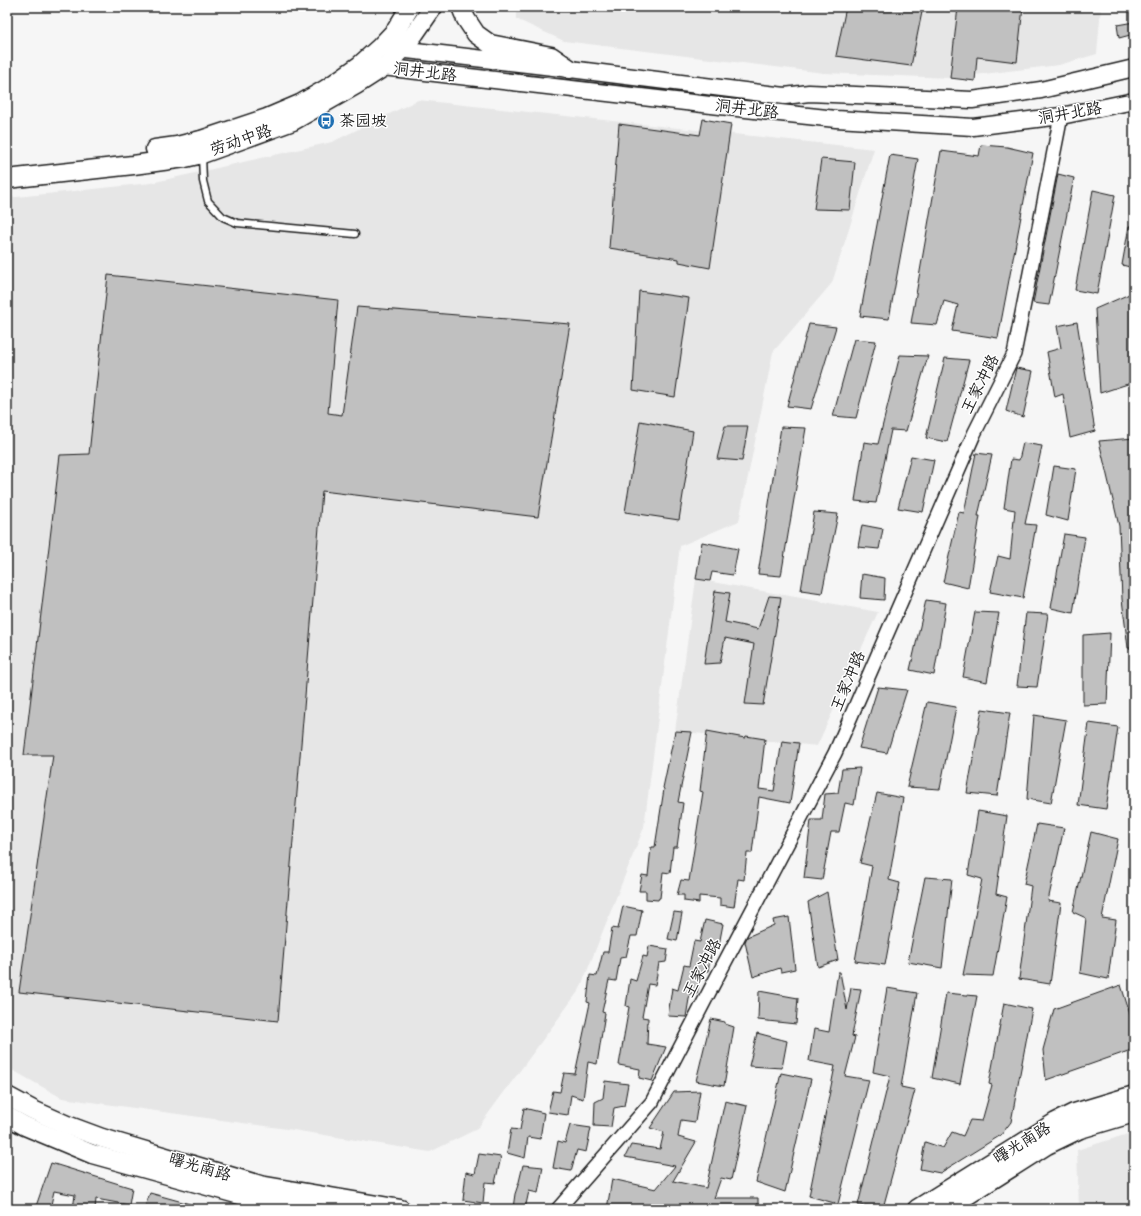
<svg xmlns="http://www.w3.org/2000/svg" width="1141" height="1216" viewBox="0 0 1141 1216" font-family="Caveat,'LXGW WenKai TC',sans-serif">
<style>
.built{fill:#e6e6e6}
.building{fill:#c0c0c0;stroke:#1c1c1c}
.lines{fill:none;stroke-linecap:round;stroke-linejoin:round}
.service-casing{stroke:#1c1c1c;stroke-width:9}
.minor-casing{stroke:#1c1c1c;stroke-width:16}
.tertiary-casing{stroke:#1c1c1c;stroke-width:19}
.secondary-casing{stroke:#1c1c1c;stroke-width:21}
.service{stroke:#fff;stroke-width:6}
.minor{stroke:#fff;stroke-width:13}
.tertiary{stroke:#fff;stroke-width:16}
.secondary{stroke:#fff;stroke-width:18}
.labels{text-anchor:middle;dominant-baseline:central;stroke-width:3;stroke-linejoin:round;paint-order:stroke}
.street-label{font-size:16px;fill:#1c1c1c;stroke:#fff}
.poi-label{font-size:16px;fill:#1c1c1c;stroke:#fff;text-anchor:start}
</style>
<rect width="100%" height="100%" fill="#f6f6f6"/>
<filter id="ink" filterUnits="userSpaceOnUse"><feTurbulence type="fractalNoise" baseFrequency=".025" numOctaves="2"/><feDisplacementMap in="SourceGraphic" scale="8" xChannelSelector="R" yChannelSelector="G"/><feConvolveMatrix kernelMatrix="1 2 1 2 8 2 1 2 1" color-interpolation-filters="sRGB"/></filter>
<g filter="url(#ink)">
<g class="built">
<path d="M516 7H1101L1097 54 1059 65 950 78 824 73 564 41 516 19Z"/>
<path d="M418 100 874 149 832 283 773 352 739 521 680 546 644 827 580 989 477 1129 430 1152 287 1129 62 1098 7 1067V198L151 183 332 142Z"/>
<path d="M696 579 878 612 817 746 675 731Z"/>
<path d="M1134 1132V1209H1079L1077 1150Z"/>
</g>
<g class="building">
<path d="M846 7H923L911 66 836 56Z"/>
<path d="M958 7H1023L1017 62 977 57 975 81 950 78Z"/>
<path d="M1134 22V34L1119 38 1117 25Z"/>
<path d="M703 119 731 124 710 268 679 262V259L609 248 619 124 700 135Z"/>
<path d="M981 145 1007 147 1033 153 998 338 952 331 958 305 944 301 937 325 911 323 941 151 979 156Z"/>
<path d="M890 155 918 159 889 319 860 316Z"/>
<path d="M821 159 855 162 850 210 814 209Z"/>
<path d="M1058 174 1074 178 1049 305 1033 303Z"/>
<path d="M1093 190 1115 195 1097 294 1075 290Z"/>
<path d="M1129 226H1134V268L1122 265Z"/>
<path d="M108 275 338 300 328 413 342 415 357 307 570 324 538 517 322 491 278 1021 19 992 53 755H24L60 455 89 454Z"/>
<path d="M639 291 689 298 675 397 633 390Z"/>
<path d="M1134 292V382L1100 393 1095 309Z"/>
<path d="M1077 322 1095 431 1070 438 1063 394 1055 397 1047 352 1061 348 1057 326Z"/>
<path d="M809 324 836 327 811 409 787 406Z"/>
<path d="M854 339 876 341 856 418 833 416Z"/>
<path d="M900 355 928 356 906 431 891 430 876 503 855 501 864 442 878 444Z"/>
<path d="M945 358 969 360 947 442 926 438Z"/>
<path d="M1016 368 1033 371 1023 417 1006 411Z"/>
<path d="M640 421 693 431 679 520 625 512Z"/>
<path d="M725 426H748L742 461 717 459Z"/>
<path d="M781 427 806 428 781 576 758 574Z"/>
<path d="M1134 438V648H1128L1122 599 1119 526 1099 441Z"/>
<path d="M1023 443 1042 446 1025 524 1036 525 1023 598 990 592 998 556 1010 559 1015 510 1004 508 1011 459 1019 460Z"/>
<path d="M976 453 992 455 978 516H980L968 588 943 582 959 512 964 513Z"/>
<path d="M911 456 934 460 923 512 898 508Z"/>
<path d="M1054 466 1076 469 1068 521 1046 515Z"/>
<path d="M814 512 838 514 822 593 801 590Z"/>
<path d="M862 525 883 529 879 549 858 547Z"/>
<path d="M1064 534 1085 537 1073 613 1051 608Z"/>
<path d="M702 542 738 549 733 575 712 572 710 581 696 579Z"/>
<path d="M862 574 885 578 884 600 860 598Z"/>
<path d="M715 591 730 593 725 622 758 629 769 596 781 597 763 705 745 704 754 644 725 638 720 663 704 664Z"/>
<path d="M926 600 946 603 934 675 910 670Z"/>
<path d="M975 612 999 613 987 682 963 677Z"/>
<path d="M1026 613 1048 614 1037 687 1017 686Z"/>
<path d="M1110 633 1107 704 1083 705V635Z"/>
<path d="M878 687 907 690 887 753 859 748Z"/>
<path d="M927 702 956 707 940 789 907 787Z"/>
<path d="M982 709 1010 713 997 796 967 793Z"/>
<path d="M1034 715 1066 720 1051 803 1027 799Z"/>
<path d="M1089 723 1118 727 1106 809 1078 805Z"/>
<path d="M675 731 692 732 678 802 683 803 677 847H673L670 873 663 872 660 898H659L658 900 646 899V891H639L642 875 648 876 651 847H655L664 789 663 788Z"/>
<path d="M707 731 745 738 746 736 765 739 759 789 774 791 782 741 799 743 790 803 759 797 752 853H747L744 880 738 879 734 907 720 905V898L699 896V903L684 901V895H677L681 880 689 881 703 792 700 791Z"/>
<path d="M860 768 854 805 845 803 839 832H831L822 880 804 878 811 820H822L825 794 838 793 842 769Z"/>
<path d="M877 793 903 798 889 880 900 883 885 965 855 961 872 866 860 863Z"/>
<path d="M978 811 1007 816 996 894 1007 897 993 976 963 975 982 879 968 875Z"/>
<path d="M1037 824 1064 828 1048 901 1061 903 1050 984 1019 979 1031 886 1024 884Z"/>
<path d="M1091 832 1118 839 1102 918 1116 920 1108 979 1080 973 1086 918 1073 912Z"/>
<path d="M925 877 952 879 942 968 908 962Z"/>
<path d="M827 892 838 960 818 967 808 902Z"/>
<path d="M623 906 642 910 637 936H631L626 957 620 958 616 981 609 980 602 1012 605 1013 597 1064 588 1062 583 1099 571 1095 568 1115 548 1112 553 1091 560 1092 564 1073 575 1074 590 1003 587 1002 590 975 597 976 603 952H608L612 928 618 929Z"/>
<path d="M674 912 682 913 677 941 668 939Z"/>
<path d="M789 917 795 969 781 972 780 968 753 977 745 942 747 937 774 925 773 920Z"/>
<path d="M705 920 723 924 718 950 712 949 708 971 701 972 697 994 690 993 686 1017 668 1016 672 988 678 990 684 965 689 966 694 941 700 942Z"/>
<path d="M649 946 668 949 666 962 659 963 655 985 648 984 642 1017 648 1018 647 1044 666 1047 652 1081 639 1078 640 1069 619 1065 629 1007 626 1006 630 979 636 981 643 956 647 957Z"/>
<path d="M838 972H840L847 1010 851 988 861 989 852 1036 855 1037 845 1076 869 1080 838 1204 809 1196 835 1066 809 1061 814 1029 829 1032Z"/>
<path d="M1121 985 1134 1027V1049L1046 1080 1043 1050 1054 1009Z"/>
<path d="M887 988 917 993 901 1087 915 1090 883 1208 858 1205 890 1076 873 1072Z"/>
<path d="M759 991 798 998 796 1024 758 1020Z"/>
<path d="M946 993 977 996 960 1084 932 1078Z"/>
<path d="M1004 1003 1032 1009 1011 1122 1001 1135 940 1173 920 1169 925 1142 943 1148 952 1132 963 1136 970 1120 982 1121 992 1085 989 1084Z"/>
<path d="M711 1019 725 1022V1024L734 1027 724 1086 696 1081Z"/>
<path d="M757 1033 787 1041 782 1068 749 1066Z"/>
<path d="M781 1073 811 1079 785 1192 756 1182Z"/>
<path d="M605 1081 628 1084 624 1106 614 1108 611 1127 594 1126 595 1102 603 1098Z"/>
<path d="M700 1091 695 1122 681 1120 678 1137 696 1142 673 1181 706 1188 725 1101 747 1106 731 1180 721 1178 714 1198H758V1209H607L612 1179 656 1189 675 1166 625 1157 631 1145 660 1149 664 1132 650 1128 674 1092Z"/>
<path d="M524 1108 544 1113 540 1139 528 1137 525 1158 507 1153 511 1129 520 1130Z"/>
<path d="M570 1125 591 1128 586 1152 577 1150 571 1171 553 1168 558 1141 565 1143Z"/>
<path d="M479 1154 501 1157 495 1183 485 1182 483 1203 463 1200 466 1172 475 1174Z"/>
<path d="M51 1163 132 1188 129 1205 96 1199 95 1209H73L75 1195 54 1191 50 1209H35Z"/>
<path d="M523 1165 543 1167 538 1193 529 1191 525 1209H520L513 1208 515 1194 519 1182Z"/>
<path d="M150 1193 197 1206V1209H144Z"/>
</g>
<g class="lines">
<g class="service-casing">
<path id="service" d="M202 155 203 181 208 201 223 217 237 223 355 234"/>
</g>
<g class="minor-casing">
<path id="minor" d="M558 1209 652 1102 706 998 835 753 974 434 1014 354 1061 116"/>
</g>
<g class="tertiary-casing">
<g id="tertiary">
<path d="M390 48 570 69 785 96 809 93 972 100 1041 90 1134 68"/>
<path d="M374 66 780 113 836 119 973 127 1061 116 1134 101"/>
</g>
</g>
<g class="secondary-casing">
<g id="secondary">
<path d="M461 7 466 19 476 34 490 44 551 56 570 69"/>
<path d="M155 149 177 146 201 140 267 118 300 104 326 89 360 65 380 47 396 30 410 7"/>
<path d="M7 179 133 165 185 158 202 154 293 121 356 85 384 67 402 49 415 33 433 7"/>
<path d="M7 1096 33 1110 67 1125 102 1138 260 1185 401 1209"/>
<path d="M7 1116 25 1126 92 1154 258 1200 310 1209"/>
<path d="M917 1209 1056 1122 1074 1113 1134 1095"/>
<path d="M946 1209 1047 1145 1080 1129 1134 1113"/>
</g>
</g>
<use href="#service" class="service"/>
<use href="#minor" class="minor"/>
<use href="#tertiary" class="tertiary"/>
<use href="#secondary" class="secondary"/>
</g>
</g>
<defs>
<g id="bus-disc" transform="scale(0.9)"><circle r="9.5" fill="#1f6fb2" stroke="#fff"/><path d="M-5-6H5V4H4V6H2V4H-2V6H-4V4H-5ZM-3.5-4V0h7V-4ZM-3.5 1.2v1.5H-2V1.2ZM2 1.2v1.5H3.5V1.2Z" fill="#fff"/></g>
</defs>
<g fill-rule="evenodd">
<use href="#bus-disc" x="326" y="121"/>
</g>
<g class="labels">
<g class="street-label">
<text transform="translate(425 72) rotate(7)">洞井北路</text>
<text transform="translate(747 109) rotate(7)">洞井北路</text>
<text transform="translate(1070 113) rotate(-10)">洞井北路</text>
<text transform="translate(241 140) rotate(-19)">劳动中路</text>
<text transform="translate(980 384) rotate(-63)">王家冲路</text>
<text transform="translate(848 681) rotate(-67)">王家冲路</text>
<text transform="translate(702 968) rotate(-62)">王家冲路</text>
<text transform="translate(1022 1143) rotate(-32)">曙光南路</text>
<text transform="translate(200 1167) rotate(16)">曙光南路</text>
</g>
<g class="poi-label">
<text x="339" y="121">茶园坡</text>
</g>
</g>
<rect width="1141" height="1216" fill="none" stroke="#fff" stroke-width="24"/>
<rect x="12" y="12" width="1117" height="1192" fill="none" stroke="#1c1c1c" stroke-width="1.5" filter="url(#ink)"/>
</svg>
